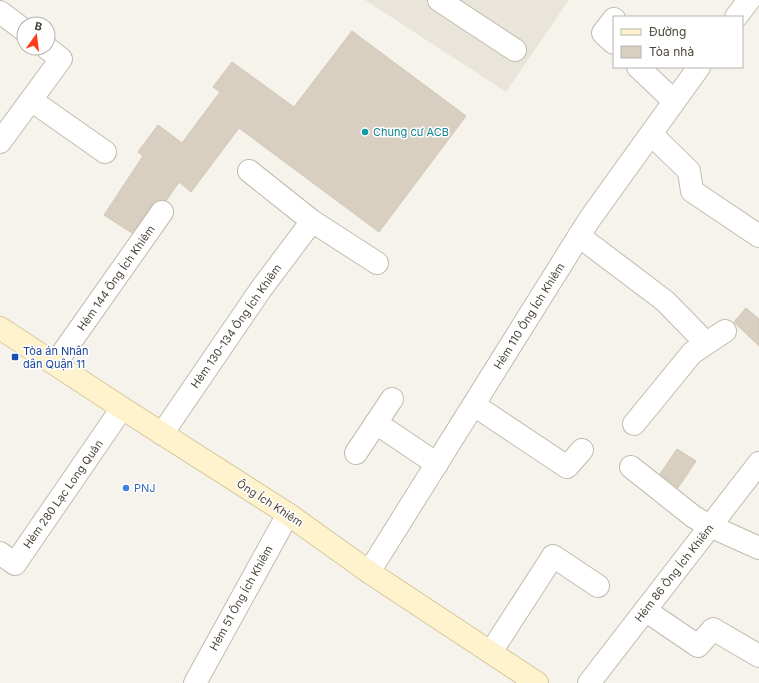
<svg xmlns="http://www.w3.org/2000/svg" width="759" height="683" viewBox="0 0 759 683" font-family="Inter,sans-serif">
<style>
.residential{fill:#eae5da}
.building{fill:#d8cfc1;stroke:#d3c7b4}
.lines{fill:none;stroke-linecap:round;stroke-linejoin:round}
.street-casing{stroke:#c2bbae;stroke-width:24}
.secondary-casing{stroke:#d6c79b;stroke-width:24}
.street{stroke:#fff;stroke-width:22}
.secondary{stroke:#fff3cd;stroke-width:22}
.culture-dot{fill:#0f9aa8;stroke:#fff;stroke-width:1.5}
.transit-dot{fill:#1a4fb4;stroke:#fff;stroke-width:1.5}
.shop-dot{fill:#3f7fe0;stroke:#fff;stroke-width:1.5}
.labels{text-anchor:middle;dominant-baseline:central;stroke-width:3;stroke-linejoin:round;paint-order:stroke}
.culture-label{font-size:11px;fill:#0d838f;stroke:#fff;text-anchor:start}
.street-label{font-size:11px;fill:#4b4439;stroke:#fff}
.transit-label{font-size:11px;fill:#164399;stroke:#fff;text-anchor:start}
.shop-label{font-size:11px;fill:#366cbe;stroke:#fff;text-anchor:start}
</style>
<rect width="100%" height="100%" fill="#f6f3ec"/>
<path class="residential" d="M365 0H569L506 92Z"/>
<g class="building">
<path d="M352 31 466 116 379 232 239 128 191 192 179 182 166 201 163 200 157 201 152 205 132 233 104 215 143 156 138 152 158 125 182 143 220 92 213 87 232 62 294 107Z"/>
<path d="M746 308 759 319V346L734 322Z"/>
<path d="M677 449 696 461 678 488 660 474Z"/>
</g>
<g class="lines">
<g class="street-casing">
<g id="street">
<path d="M439 0 515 50"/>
<path d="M0 12 24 30"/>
<path d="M736 17 749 0"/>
<path d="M614 19 603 33 614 43"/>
<path d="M638 67 674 101"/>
<path d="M31 100 105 152"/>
<path d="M651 134 689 171 692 191 759 236"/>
<path d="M0 142 61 59 47 48"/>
<path d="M249 171 312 221 377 263"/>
<path d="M579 236 665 301 706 343"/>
<path d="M55 364 162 212"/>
<path d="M474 405 567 467 582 450"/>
<path d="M376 423 437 464"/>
<path d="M634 424 692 353 725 331"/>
<path d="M162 434 261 289 312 221"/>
<path d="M356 453 392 399"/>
<path d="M631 467 694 517 710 526 759 548"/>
<path d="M0 553 15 564 122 408"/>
<path d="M369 572 589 220 699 67"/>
<path d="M645 610 698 646 713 629 759 656"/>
<path d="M491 652 553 556 598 586"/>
<path d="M195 683 288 514"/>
<path d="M589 683 759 463"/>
</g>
</g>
<g class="secondary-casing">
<path id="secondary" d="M0 328 122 408 288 514 369 572 537 683"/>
</g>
<use href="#street" class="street"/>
<use href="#secondary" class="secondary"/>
</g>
<circle class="culture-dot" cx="365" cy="132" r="4"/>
<rect class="transit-dot" x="11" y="353" width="8" height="8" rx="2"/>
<circle class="shop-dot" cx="126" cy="488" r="4"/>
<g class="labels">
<g class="culture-label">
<text x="373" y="132">Chung cư ACB</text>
</g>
<g class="street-label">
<text transform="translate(116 278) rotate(-55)">Hẻm 144 Ông Ích Khiêm</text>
<text transform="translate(529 316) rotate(-58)">Hẻm 110 Ông Ích Khiêm</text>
<text transform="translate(236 326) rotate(-55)">Hẻm 130-134 Ông Ích Khiêm</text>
<text transform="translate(63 494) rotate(-55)">Hẻm 280 Lạc Long Quân</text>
<text transform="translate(270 503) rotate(33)">Ông Ích Khiêm</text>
<text transform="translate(674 573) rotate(-52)">Hẻm 86 Ông Ích Khiêm</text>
<text transform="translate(241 598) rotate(-61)">Hẻm 51 Ông Ích Khiêm</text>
</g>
<g class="transit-label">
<text x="23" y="351">Tòa án Nhân<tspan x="23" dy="13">dân Quận 11</tspan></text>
</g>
<g class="shop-label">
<text x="134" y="488">PNJ</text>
</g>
</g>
<rect x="613" y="16" width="130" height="52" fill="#ffffff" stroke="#b7b4b0"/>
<rect x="621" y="29" width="20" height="6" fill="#fff3cd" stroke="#b7b4b0"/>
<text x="649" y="36" font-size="12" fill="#4b4439">Đường</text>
<rect x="621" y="46" width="20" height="12" fill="#d8cfc1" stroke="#b7b4b0"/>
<text x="649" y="56" font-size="12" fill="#4b4439">Tòa nhà</text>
<g transform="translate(36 36) rotate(14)"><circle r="19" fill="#ffffff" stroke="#b7b4b0"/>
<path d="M0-3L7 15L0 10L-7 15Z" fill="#fc3f1d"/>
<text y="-6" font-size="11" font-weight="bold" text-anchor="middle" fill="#4b4439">B</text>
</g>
</svg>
